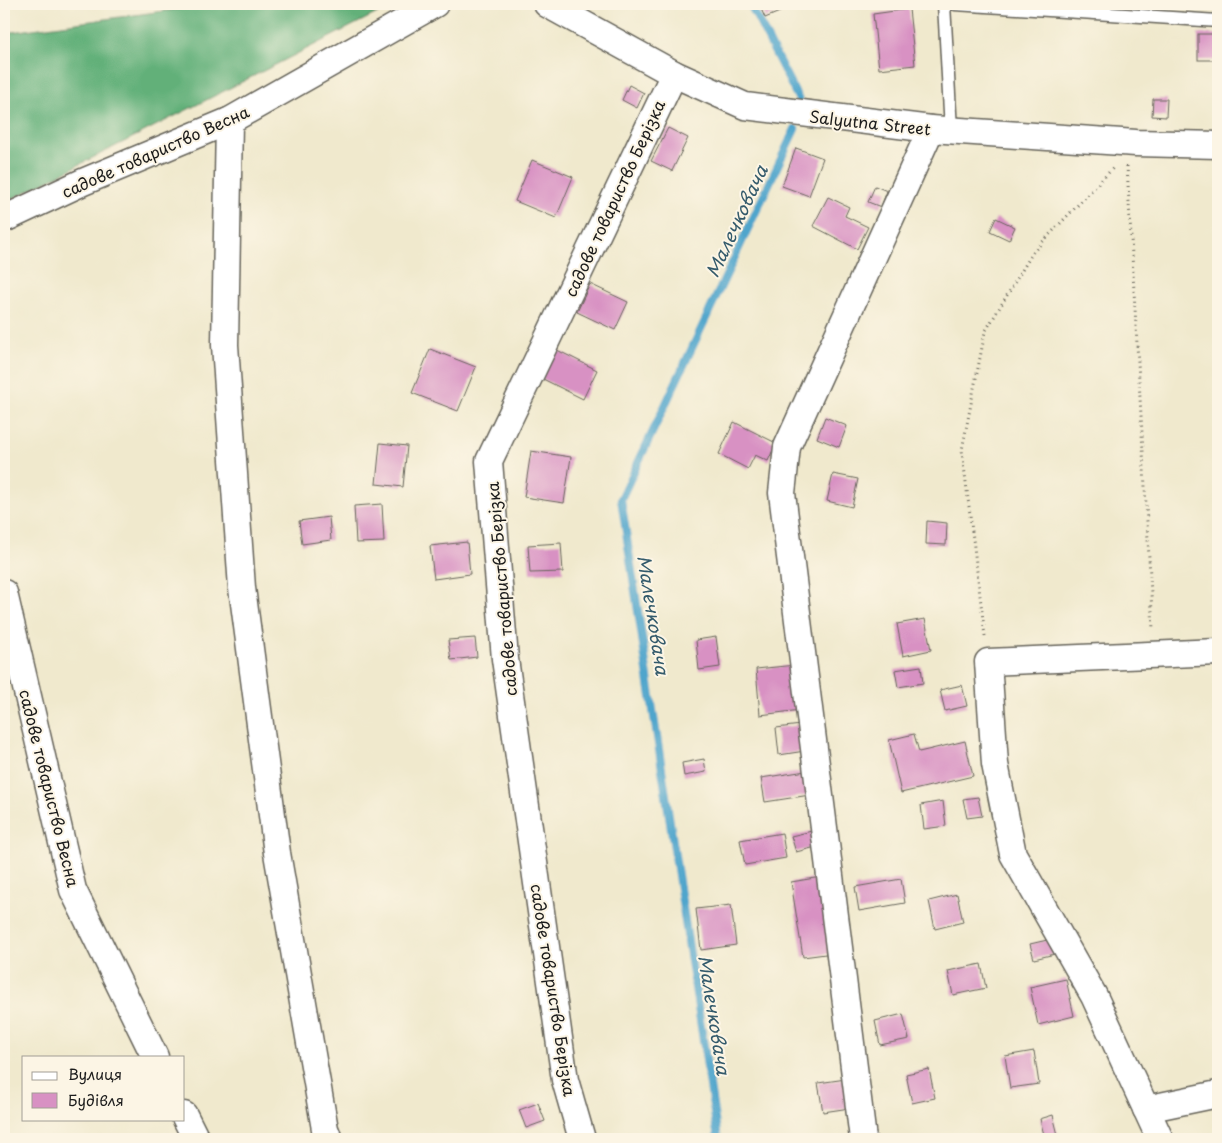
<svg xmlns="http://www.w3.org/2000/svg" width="1222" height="1143" viewBox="0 0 1222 1143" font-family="'Playpen Sans',sans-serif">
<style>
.forest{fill:#62b079;stroke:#3f664a}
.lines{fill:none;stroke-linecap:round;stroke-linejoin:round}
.stream{stroke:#50a5cc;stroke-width:8}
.building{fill:#d891c3}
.service-casing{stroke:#66645a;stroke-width:15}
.minor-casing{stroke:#66645a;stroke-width:29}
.path{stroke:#66645a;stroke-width:3;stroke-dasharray:1 4;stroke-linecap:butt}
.service{stroke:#fff;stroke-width:12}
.minor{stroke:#fff;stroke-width:26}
.labels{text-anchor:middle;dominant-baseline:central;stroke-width:4;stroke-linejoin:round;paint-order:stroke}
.street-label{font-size:16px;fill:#1c1c1c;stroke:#fcf5e5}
.water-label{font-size:18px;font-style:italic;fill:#335a6b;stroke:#fcf5e5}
</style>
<rect width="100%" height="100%" fill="#fcf5e5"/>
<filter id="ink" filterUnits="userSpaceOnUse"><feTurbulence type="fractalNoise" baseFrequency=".02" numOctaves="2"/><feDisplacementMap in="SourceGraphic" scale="10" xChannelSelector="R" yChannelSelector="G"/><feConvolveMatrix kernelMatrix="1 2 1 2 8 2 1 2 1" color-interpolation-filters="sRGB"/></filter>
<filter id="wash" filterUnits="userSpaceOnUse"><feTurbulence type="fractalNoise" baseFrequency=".0096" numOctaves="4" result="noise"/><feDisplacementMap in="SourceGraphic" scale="20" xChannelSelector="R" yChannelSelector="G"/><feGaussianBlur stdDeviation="1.12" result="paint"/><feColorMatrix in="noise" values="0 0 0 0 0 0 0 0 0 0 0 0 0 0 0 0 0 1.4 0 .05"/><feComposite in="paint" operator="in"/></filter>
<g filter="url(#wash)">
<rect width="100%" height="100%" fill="#f0e9cd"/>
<path class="forest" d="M214 4H395L4 203V33Z"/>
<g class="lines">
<g class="stream">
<path d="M750 4 799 100"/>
<path d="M718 1139 621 499 795 129"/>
</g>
</g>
<g id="blocks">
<g class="building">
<path d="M759 4H779L782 11 765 18Z"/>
<path d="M909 9 915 65 879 69 873 14Z"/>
<rect x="1198" y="34" width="20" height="26"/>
<path d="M629 85 644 93 637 108 622 100Z"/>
<path d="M1153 99H1167L1166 117 1152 116Z"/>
<path d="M668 128 688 138 672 171 651 161Z"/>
<path d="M796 148 823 158 809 196 782 186Z"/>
<path d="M532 160 573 177 556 218 515 201Z"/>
<path d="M875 186 887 191 881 207 868 202Z"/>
<path d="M828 197 849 207 845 216 868 227 857 249 813 226Z"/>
<path d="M996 218 1015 227 1009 240 990 231Z"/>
<path d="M590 284 628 302 615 330 577 312Z"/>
<path d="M430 349 476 367 458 411 412 393Z"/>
<path d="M555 349 597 370 583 399 541 378Z"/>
<path d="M825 417 847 426 839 447 817 438Z"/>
<path d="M734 422 776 443 768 461 755 455 748 469 719 454Z"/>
<path d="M380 443 407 446 403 487 376 484Z"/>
<path d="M531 451 571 457 564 503 524 497Z"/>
<path d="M833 474 858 479 852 507 827 501Z"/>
<path d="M382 504 384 542 356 543 354 506Z"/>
<path d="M329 517 331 540 302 544 299 521Z"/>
<path d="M927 521 947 523 946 545 926 544Z"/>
<path d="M467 542 470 574 434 579 430 546Z"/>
<path d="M561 543 563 572 530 573 528 545Z"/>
<path d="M925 619 931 650 903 656 897 624Z"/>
<path d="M716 637 720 667 699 670 696 640Z"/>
<path d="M475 638 477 657 451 660 448 640Z"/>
<path d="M796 665 801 710 760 715 756 669Z"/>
<path d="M921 666 923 683 898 687 895 670Z"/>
<path d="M962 685 967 706 945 711 940 690Z"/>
<path d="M801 725 805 751 779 755 776 728Z"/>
<path d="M914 734 919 752 965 741 973 776 901 793 889 740Z"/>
<path d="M704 759 706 772 684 776 682 763Z"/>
<path d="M806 771 810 795 765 802 761 778Z"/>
<path d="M978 797 982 816 967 818 963 799Z"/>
<path d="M943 801 946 826 924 829 921 805Z"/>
<path d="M816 830 820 846 796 852 791 836Z"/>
<path d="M782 833 786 858 745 865 740 840Z"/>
<path d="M821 877 833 953 803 957 791 882Z"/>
<path d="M901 879 905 903 859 911 855 887Z"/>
<path d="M957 894 963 922 935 929 929 901Z"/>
<path d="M731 905 736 945 701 950 696 909Z"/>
<path d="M1056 938 1059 953 1034 959 1030 944Z"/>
<path d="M981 964 986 988 953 995 948 971Z"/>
<path d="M1066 979 1074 1016 1038 1025 1030 987Z"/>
<path d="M903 1014 909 1039 880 1045 875 1021Z"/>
<path d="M1034 1051 1039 1084 1010 1088 1005 1056Z"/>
<path d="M929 1069 935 1098 912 1103 906 1074Z"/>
<path d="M846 1079 850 1108 823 1112 818 1083Z"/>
<path d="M538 1103 545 1121 526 1128 519 1110Z"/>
<path d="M1053 1115 1059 1139H1045L1040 1119Z"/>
</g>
</g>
</g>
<g filter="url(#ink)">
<use href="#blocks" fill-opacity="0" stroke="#66645a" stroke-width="1"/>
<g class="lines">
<g class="service-casing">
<g id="service">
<path d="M944 4 951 130"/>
<path d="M955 4 1218 21"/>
</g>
</g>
<g class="minor-casing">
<g id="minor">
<path d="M547 4 674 74 745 106 931 129 1136 143 1218 145"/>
<path d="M229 121 225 345 242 588 277 853 325 1129 329 1139"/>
<path d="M4 219 83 182 229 121 435 4"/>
<path d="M4 593 73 890 155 1057"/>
<path d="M1146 1109 1218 1094"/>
<path d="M184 1115 196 1139"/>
<path d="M582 1139 565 1080 505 659 489 461 674 74"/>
<path d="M863 1139 782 493 787 447 931 129"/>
<path d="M1160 1139 1094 996 1013 854 995 764 988 662 1218 652"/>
</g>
</g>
<g class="path">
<path d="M1127 166 1153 629"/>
<path d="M985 636 962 450 985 332 1033 252 1114 167"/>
</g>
<use href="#service" class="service"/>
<use href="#minor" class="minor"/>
</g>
</g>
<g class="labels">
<g class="street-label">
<text transform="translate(870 122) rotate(6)">Salyutna Street</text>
<text transform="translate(155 151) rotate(-24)">садове товариство Весна</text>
<text transform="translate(614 198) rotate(-65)">садове товариство Берізка</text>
<text transform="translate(501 589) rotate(-95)">садове товариство Берізка</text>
<text transform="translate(50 788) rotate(76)">садове товариство Весна</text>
<text transform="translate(554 990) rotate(81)">садове товариство Берізка</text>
</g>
<g class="water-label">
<text transform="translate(736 221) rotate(-65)">Малечковача</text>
<text transform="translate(654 615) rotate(81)">Малечковача</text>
<text transform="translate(715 1015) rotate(81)">Малечковача</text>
</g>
</g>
<rect width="1222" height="1143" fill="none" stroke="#fcf5e5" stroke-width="20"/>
<rect x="22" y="1056" width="162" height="65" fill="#fcf5e5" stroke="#a29e95"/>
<rect x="32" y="1072" width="25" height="8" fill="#ffffff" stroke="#a29e95"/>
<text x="68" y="1080" font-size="15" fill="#1c1c1c">Вулиця</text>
<rect x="32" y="1093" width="25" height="15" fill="#d891c3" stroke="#a29e95"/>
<text x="68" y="1106" font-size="15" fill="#1c1c1c">Будівля</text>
</svg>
